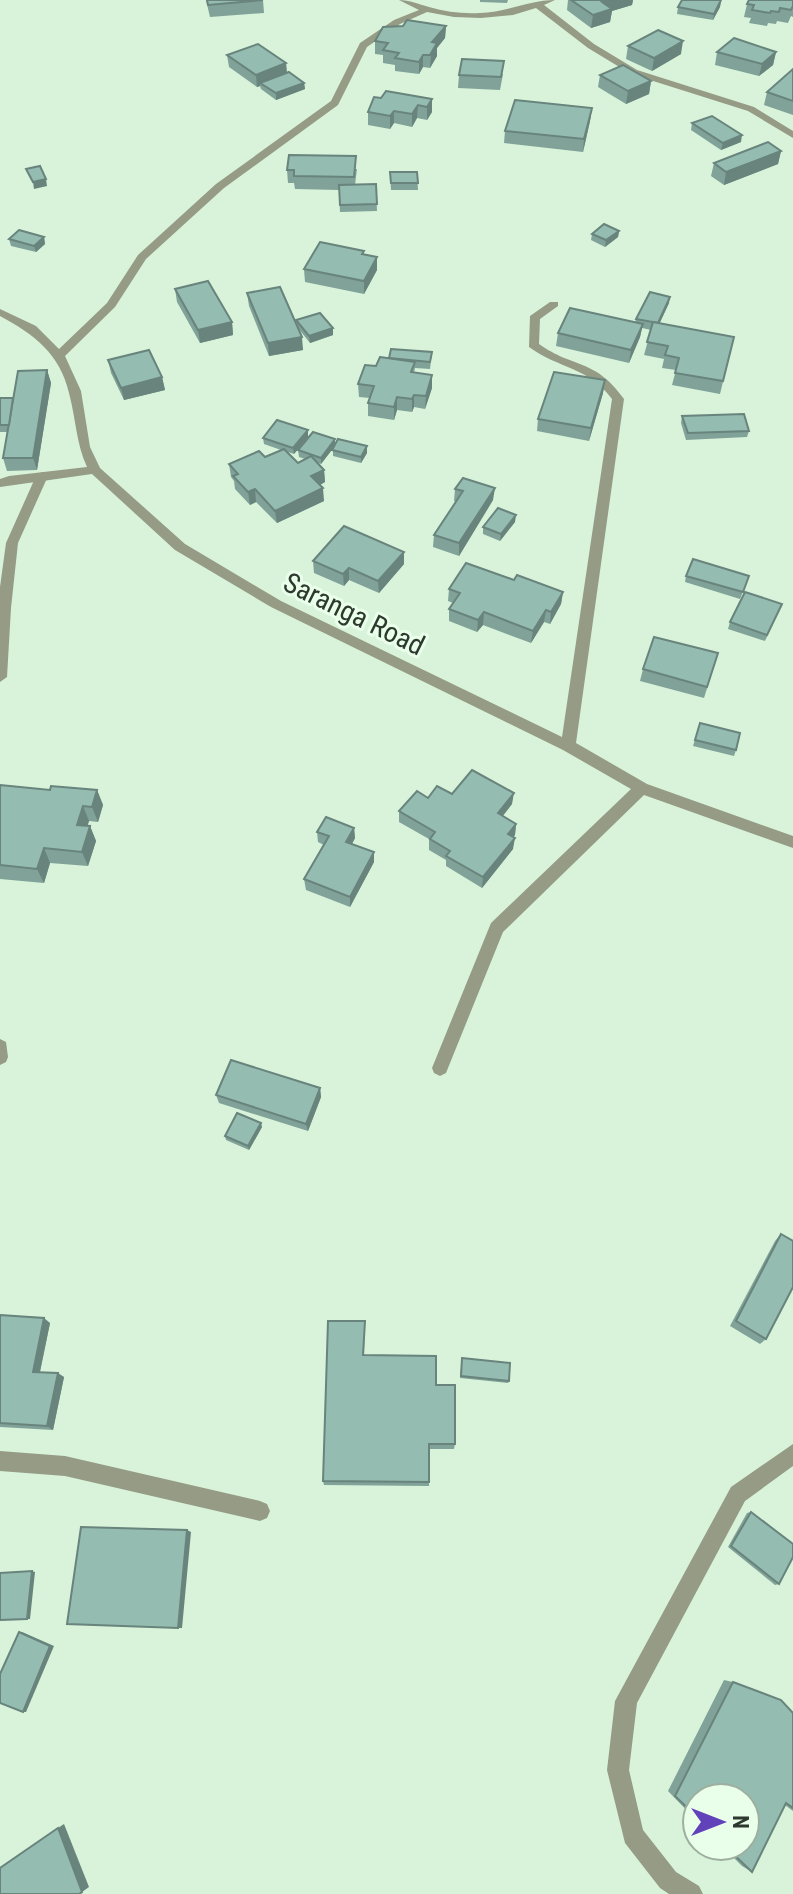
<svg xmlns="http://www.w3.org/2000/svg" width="793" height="1894" viewBox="0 0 793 1894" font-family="'Roboto Condensed',sans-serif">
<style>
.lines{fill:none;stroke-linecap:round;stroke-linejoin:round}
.service{fill:#959b85;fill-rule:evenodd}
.minor{fill:#959b85;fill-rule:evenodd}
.wall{fill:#80a298}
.shaded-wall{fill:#68847c}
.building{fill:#95bcb1;stroke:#68847c;stroke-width:2}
.labels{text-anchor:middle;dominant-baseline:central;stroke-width:6;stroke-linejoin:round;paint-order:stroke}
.street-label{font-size:28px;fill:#2d382e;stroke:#e9ffea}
</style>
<rect width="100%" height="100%" fill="#d8f3da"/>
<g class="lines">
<path class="service" d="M42 472 48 476 18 543 11 608 7 677 0 682V587L6 543 36 476Z"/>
<g class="minor">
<path d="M399 0C410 0 418 4 429 7 446 12 463 14 480 13 507 12 530 0 555 0L544 5 594 44 637 70 754 107 793 131V138L748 111 631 74 588 48 536 8 513 15 481 18 454 17 427 12 400 24 367 47 338 105 224 188 146 259 115 307 65 356 81 391 90 447 100 468 185 544 281 601 562 737 612 399C589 367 559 369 529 347L530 316 550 302H558V306L540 319 539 344C574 369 595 358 624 399L576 743 647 784 793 836V848L644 795 503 932 448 1068 446 1073 440 1076 434 1073 432 1068 491 923 631 789 563 750 271 607 175 550 92 474 0 487V479L9 476 87 467C76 443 76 419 69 393 60 354 34 334 0 316V309L36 326 59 349 107 303 138 255 216 184 331 101 360 43 394 20 419 10Z"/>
<path d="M0 1039 6 1042 8 1057 6 1062 0 1065Z"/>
<path d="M793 1444V1466L745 1501 637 1703 629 1770 643 1830 676 1872 699 1886 703 1894H669L660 1888 625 1843 607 1770 615 1701 731 1487Z"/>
<path d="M0 1451 65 1456 260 1501 267 1504 270 1511 267 1518 260 1521 65 1476 0 1471Z"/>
</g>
</g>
<g class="wall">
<path d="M206 0H263L264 13 210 17Z"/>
<path d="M480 0H508L507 3 480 2Z"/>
<path d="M568 0H633L632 5 612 11 610 22 591 28 567 10Z"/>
<path d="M721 0 720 7 713 20 677 14 678 7Z"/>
<path d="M793 0V17L791 16 788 23 777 21 776 24 768 23 767 26 749 23 751 18 744 17 747 4Z"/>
<path d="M446 26 445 38 437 48V56L430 68 423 67 419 74 395 71V65L383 63V55L375 54V41Z"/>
<path d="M628 46 681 54 652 71 626 59Z"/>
<path d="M717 52H776L773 65 759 76 715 65Z"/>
<path d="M227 55 286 63 287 73 304 83 305 89 276 100 261 89 260 86 257 87 229 67Z"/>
<path d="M793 69V115L764 105 767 92Z"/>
<path d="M503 74 500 90 458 88 459 75Z"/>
<path d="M600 75 651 81 649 94 626 104 598 87Z"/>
<path d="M381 98 432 99V112L427 120 417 118 412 127 394 123 390 129 368 125V112Z"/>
<path d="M592 108 590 121 583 152 504 143 505 131Z"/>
<path d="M692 123 741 142 721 150 691 130Z"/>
<path d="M781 151 778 164 724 185 711 176 714 163Z"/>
<path d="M357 169 355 185 376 184 377 211 340 212 339 190 295 189 294 183H288L287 170Z"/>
<path d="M390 172H417L418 190H391Z"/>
<path d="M619 231 618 237 605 247 591 240 592 234Z"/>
<path d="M44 237 45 244 36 252 11 246 9 239Z"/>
<path d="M364 251V255L377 270 364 294 305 282 304 269Z"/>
<path d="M175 289 232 322 233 335 200 343 177 302Z"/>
<path d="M247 293 297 326 296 320 333 328V335L310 343 298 328 303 350 269 356 249 306Z"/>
<path d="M669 303 659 324 734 337 720 394 672 385 676 370 662 368 664 359 644 355 651 330 642 328 640 337 629 363 556 346 558 333 635 323 636 319Z"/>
<path d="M432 352 430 369 415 368 414 373 432 375V388L425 409 414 407 412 412 397 410 394 420 368 416V403L370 398 359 397 358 384 389 358Z"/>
<path d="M108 360 162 377 165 390 124 400 111 373Z"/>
<path d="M47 370 51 383 37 470 7 471 3 458 7 432H0V398H13Z"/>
<path d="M605 380 603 393 589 441 537 431 538 419Z"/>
<path d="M682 416 749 431 747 437 686 440 681 423Z"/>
<path d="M308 430V437L294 454 288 452 298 463 305 459 299 457 298 450 335 445 367 446V453L361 463 333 456V448L321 464 318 463 324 470 325 482 320 485 324 501 277 523 256 502 250 505 235 489 234 481 231 477 229 464 265 457 281 450 264 444 263 438Z"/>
<path d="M455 489 493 500 459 556 433 547 434 535 456 502 454 501Z"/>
<path d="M515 522 500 541 483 534V527Z"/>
<path d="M313 561 404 564 379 593 349 580 344 586 314 573Z"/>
<path d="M686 576H749L740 599 685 582Z"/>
<path d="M514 580 563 592 561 604 550 624 544 622 531 643 483 625 477 632 449 621V609L453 603 448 601 449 589Z"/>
<path d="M779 611 765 641 728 629 730 622Z"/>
<path d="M718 653 704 698 640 681 643 669Z"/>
<path d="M700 723 736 750 734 756 693 746Z"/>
<path d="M0 785 50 790H97L103 805 98 822 89 821 87 826H90L96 841 88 866 50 863 44 883 0 879Z"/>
<path d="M452 794 512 804 503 816 516 824 515 835 513 837V849L482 888 446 866V860L429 850V839L399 822V811L428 798Z"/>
<path d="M354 828 355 838 352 844 374 852V862L350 907 306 890 304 879 324 845 318 842 317 832Z"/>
<path d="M320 1088 321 1097 308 1131 219 1103 216 1095Z"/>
<path d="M262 1127 249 1150 226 1140 225 1136Z"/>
<path d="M781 1234 766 1339 760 1344 730 1326 775 1241Z"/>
<path d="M0 1315 50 1323 40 1372 64 1377 53 1430 0 1427Z"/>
<path d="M365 1321 364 1355 436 1385 455 1444 454 1449H429V1486L324 1485 323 1481Z"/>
<path d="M462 1358 509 1381 508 1383 460 1378Z"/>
<path d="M751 1512 779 1584 775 1585 728 1547 747 1513Z"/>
<path d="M724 1680 733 1682 793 1713V1811L785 1805 752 1872 742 1866 722 1846H745L697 1798V1821L668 1791Z"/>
</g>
<g class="shaded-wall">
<path d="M610 0H633L632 5 612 11 610 22 591 28 593 15 602 2Z"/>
<path d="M721 0 720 7 713 20 714 14Z"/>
<path d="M446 26 445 38 437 48V56L430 68 432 42Z"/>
<path d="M683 41 681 54 652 71 654 58Z"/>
<path d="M776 52 773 65 759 76 762 64Z"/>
<path d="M423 55V67L419 74V62Z"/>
<path d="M286 63 287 76 260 83V86L257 87 256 75Z"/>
<path d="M651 81 649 94 626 104 628 91Z"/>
<path d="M304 83 305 89 276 100V93Z"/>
<path d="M432 99V112L427 120V107Z"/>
<path d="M418 105 417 118 412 127V114Z"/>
<path d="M592 108 590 121 583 152 584 139Z"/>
<path d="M394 111V123L390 129V116Z"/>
<path d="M742 135 741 142 721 150 723 143Z"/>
<path d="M781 151 778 164 724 185 726 172Z"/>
<path d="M46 179 47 186 34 189 33 182Z"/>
<path d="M619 231 618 237 605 247 606 240Z"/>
<path d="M44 237 45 244 36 252 34 246Z"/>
<path d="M377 257V270L364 294V281Z"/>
<path d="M670 297 669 303 656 331 657 324Z"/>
<path d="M232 322 233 335 200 343 198 330Z"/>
<path d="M643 324 640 337 629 363 631 350Z"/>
<path d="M333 328V335L310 343 309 336Z"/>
<path d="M302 337 303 350 269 356 268 343Z"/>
<path d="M47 370 51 383 37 470 33 458Z"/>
<path d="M432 375V388L425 409 426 396Z"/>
<path d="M162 377 165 390 124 400 121 388Z"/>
<path d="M605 380 603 393 589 441 591 428Z"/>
<path d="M414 395V407L412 412V399Z"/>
<path d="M397 397V410L394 420V407Z"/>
<path d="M308 430V437L294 454 293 448Z"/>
<path d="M335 439V446L321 464V458Z"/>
<path d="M367 446V453L361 463V457Z"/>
<path d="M324 470 325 482 312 489 311 476Z"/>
<path d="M323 488 324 501 277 523 275 511Z"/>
<path d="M495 488 493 500 459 556V543Z"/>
<path d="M255 489 256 502 250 505 248 492Z"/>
<path d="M516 515 515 522 500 541 501 534Z"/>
<path d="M404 552V564L379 593 378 581Z"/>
<path d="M349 568V580L344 586 343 574Z"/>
<path d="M563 592 561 604 550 624 551 612Z"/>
<path d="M546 610 544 622 531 643 533 631Z"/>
<path d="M484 612 483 625 477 632 478 620Z"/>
<path d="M97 790 103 805 98 822 92 807Z"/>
<path d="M514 793 512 804 496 824 498 813Z"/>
<path d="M83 806 89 821 83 840 77 825Z"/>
<path d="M516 824 515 835 506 845 508 834Z"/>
<path d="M90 826 96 841 88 866 82 852Z"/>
<path d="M354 828 355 838 347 853 346 842Z"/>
<path d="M515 838 513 849 482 888 483 877Z"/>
<path d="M44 848 50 863 44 883 37 869Z"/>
<path d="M374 852V862L350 907V897Z"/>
<path d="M320 1088 321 1097 308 1131 306 1124Z"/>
<path d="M261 1123 262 1127 249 1150 248 1146Z"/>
<path d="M44 1318 50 1323 39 1376 33 1372Z"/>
<path d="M58 1373 64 1377 53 1430 47 1426Z"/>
<path d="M187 1530 191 1532 182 1628H178Z"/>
<path d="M32 1571 35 1572 30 1619H27Z"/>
<path d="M19 1632H22L54 1646 26 1712H23Z"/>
<path d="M64 1824 89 1887 82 1892 58 1828Z"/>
</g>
<g class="building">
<path d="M207 0H263L208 5Z"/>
<path d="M571 0H610L602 2 612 9 593 15Z"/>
<path d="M682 0H721L714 14 678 7Z"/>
<path d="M749 0H793V6L791 10 780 8 779 12 771 11 770 13 752 10 754 5 747 4Z"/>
<path d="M407 20 446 26 432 42 437 43 430 55H423L419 62 395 58 399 53 383 50 388 43 375 41 383 27 403 26Z"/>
<path d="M658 30 683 41 654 58 628 46Z"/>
<path d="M734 38 776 52 762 64 717 52Z"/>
<path d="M258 44 286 63 256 75 227 55Z"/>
<path d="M462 59 504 61 501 77 459 75Z"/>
<path d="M623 65 651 81 628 91 600 75Z"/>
<path d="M793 69V101L767 92Z"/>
<path d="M289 72 304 83 276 93 260 83Z"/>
<path d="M386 91 432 99 427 107 418 105 412 114 394 111 390 116 368 112 374 97 381 98Z"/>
<path d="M515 100 592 108 584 139 505 131Z"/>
<path d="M712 116 742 135 723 143 692 123Z"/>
<path d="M768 142 781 151 726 172 714 163Z"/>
<path d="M289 155 356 156 354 177 294 176V170H287Z"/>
<path d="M40 166 46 179 33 182 26 169Z"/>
<path d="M390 172H417L418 183H391Z"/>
<path d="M376 184 377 204 340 205 339 185Z"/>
<path d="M604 224 619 231 606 240 592 234Z"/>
<path d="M19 230 44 237 34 246 9 239Z"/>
<path d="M320 242 364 251 362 254 377 257 364 281 304 269Z"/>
<path d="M208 281 232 322 198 330 175 289Z"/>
<path d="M280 287 302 337 268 343 247 293Z"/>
<path d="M650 292 670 297 658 323 636 319Z"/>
<path d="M570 308 643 324 631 350 558 333Z"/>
<path d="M320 313 333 328 309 336 296 320Z"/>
<path d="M653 322 734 337 723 381 675 373 679 358 665 355 668 346 647 342Z"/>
<path d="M391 349 432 352 430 362 389 358Z"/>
<path d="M149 350 162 377 121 388 108 360Z"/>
<path d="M380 357 415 362 411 372 432 375 426 396 414 395 412 399 397 397 394 407 368 403 374 386 358 384 365 365 376 366Z"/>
<path d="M47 370 33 458H3L18 371Z"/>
<path d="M554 372 605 380 591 428 538 419Z"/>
<path d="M0 398H13L9 425H0Z"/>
<path d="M744 414 749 431 688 433 682 416Z"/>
<path d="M277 420 308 430 293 448 263 438Z"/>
<path d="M313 432 335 439 321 458 298 450Z"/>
<path d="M338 439 367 446 361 457 332 450Z"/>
<path d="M284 449 298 463 311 456 324 470 311 476 323 488 275 511 255 489 248 492 233 476 238 474 229 464 259 451 265 457Z"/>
<path d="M463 478 495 488 459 543 434 535 463 491 455 489Z"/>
<path d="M498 508 516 515 501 534 483 527Z"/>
<path d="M344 526 404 552 378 581 349 568 343 574 313 561Z"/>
<path d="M693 559 749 576 743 592 686 576Z"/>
<path d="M466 563 514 580 517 575 563 592 551 612 546 610 533 631 484 612 478 620 449 609 460 593 449 589Z"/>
<path d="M745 592 782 604 767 635 730 622Z"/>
<path d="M654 637 718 653 707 687 643 669Z"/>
<path d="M700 723 740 733 736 750 695 740Z"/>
<path d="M472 770 514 793 498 813 516 824 508 834 515 838 483 877 446 856 450 851 430 839 435 832 399 811 417 791 428 798 437 786 452 794Z"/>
<path d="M0 785 50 790 51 786 97 790 92 807 83 806 77 825 90 826 82 852 44 848 37 869 0 865Z"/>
<path d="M326 817 354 828 346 842 374 852 350 897 304 879 329 836 317 832Z"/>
<path d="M231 1060 320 1088 306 1124 216 1095Z"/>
<path d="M237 1113 261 1123 248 1146 225 1136Z"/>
<path d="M781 1234 793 1241V1287L766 1339 736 1321Z"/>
<path d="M0 1315 44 1318 33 1372 58 1373 47 1426 0 1423Z"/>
<path d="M328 1321H365L363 1355 436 1356V1385H455V1444H429V1482L323 1481Z"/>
<path d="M462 1358 510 1363 509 1381 461 1376Z"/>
<path d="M751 1512 793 1544V1557L779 1584 731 1546Z"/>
<path d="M81 1527 187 1530 178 1628 67 1624Z"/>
<path d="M32 1571 27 1619 0 1620V1573Z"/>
<path d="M19 1632 50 1646 23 1712 0 1703V1674Z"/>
<path d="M733 1682 781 1700 793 1713V1808L786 1803 752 1872 725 1846H745V1798H697V1817L675 1796Z"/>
<path d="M58 1828 82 1892 79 1894H0V1868Z"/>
</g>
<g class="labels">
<g class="street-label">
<text transform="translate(354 614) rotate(26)">Saranga Road</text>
</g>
</g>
<g transform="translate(721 1822) rotate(90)"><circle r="38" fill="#e9ffea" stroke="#9eaf9f" stroke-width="2"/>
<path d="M0-6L14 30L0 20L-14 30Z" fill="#6142bb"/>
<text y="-12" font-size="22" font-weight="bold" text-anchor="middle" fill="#2d382e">N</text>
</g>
</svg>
